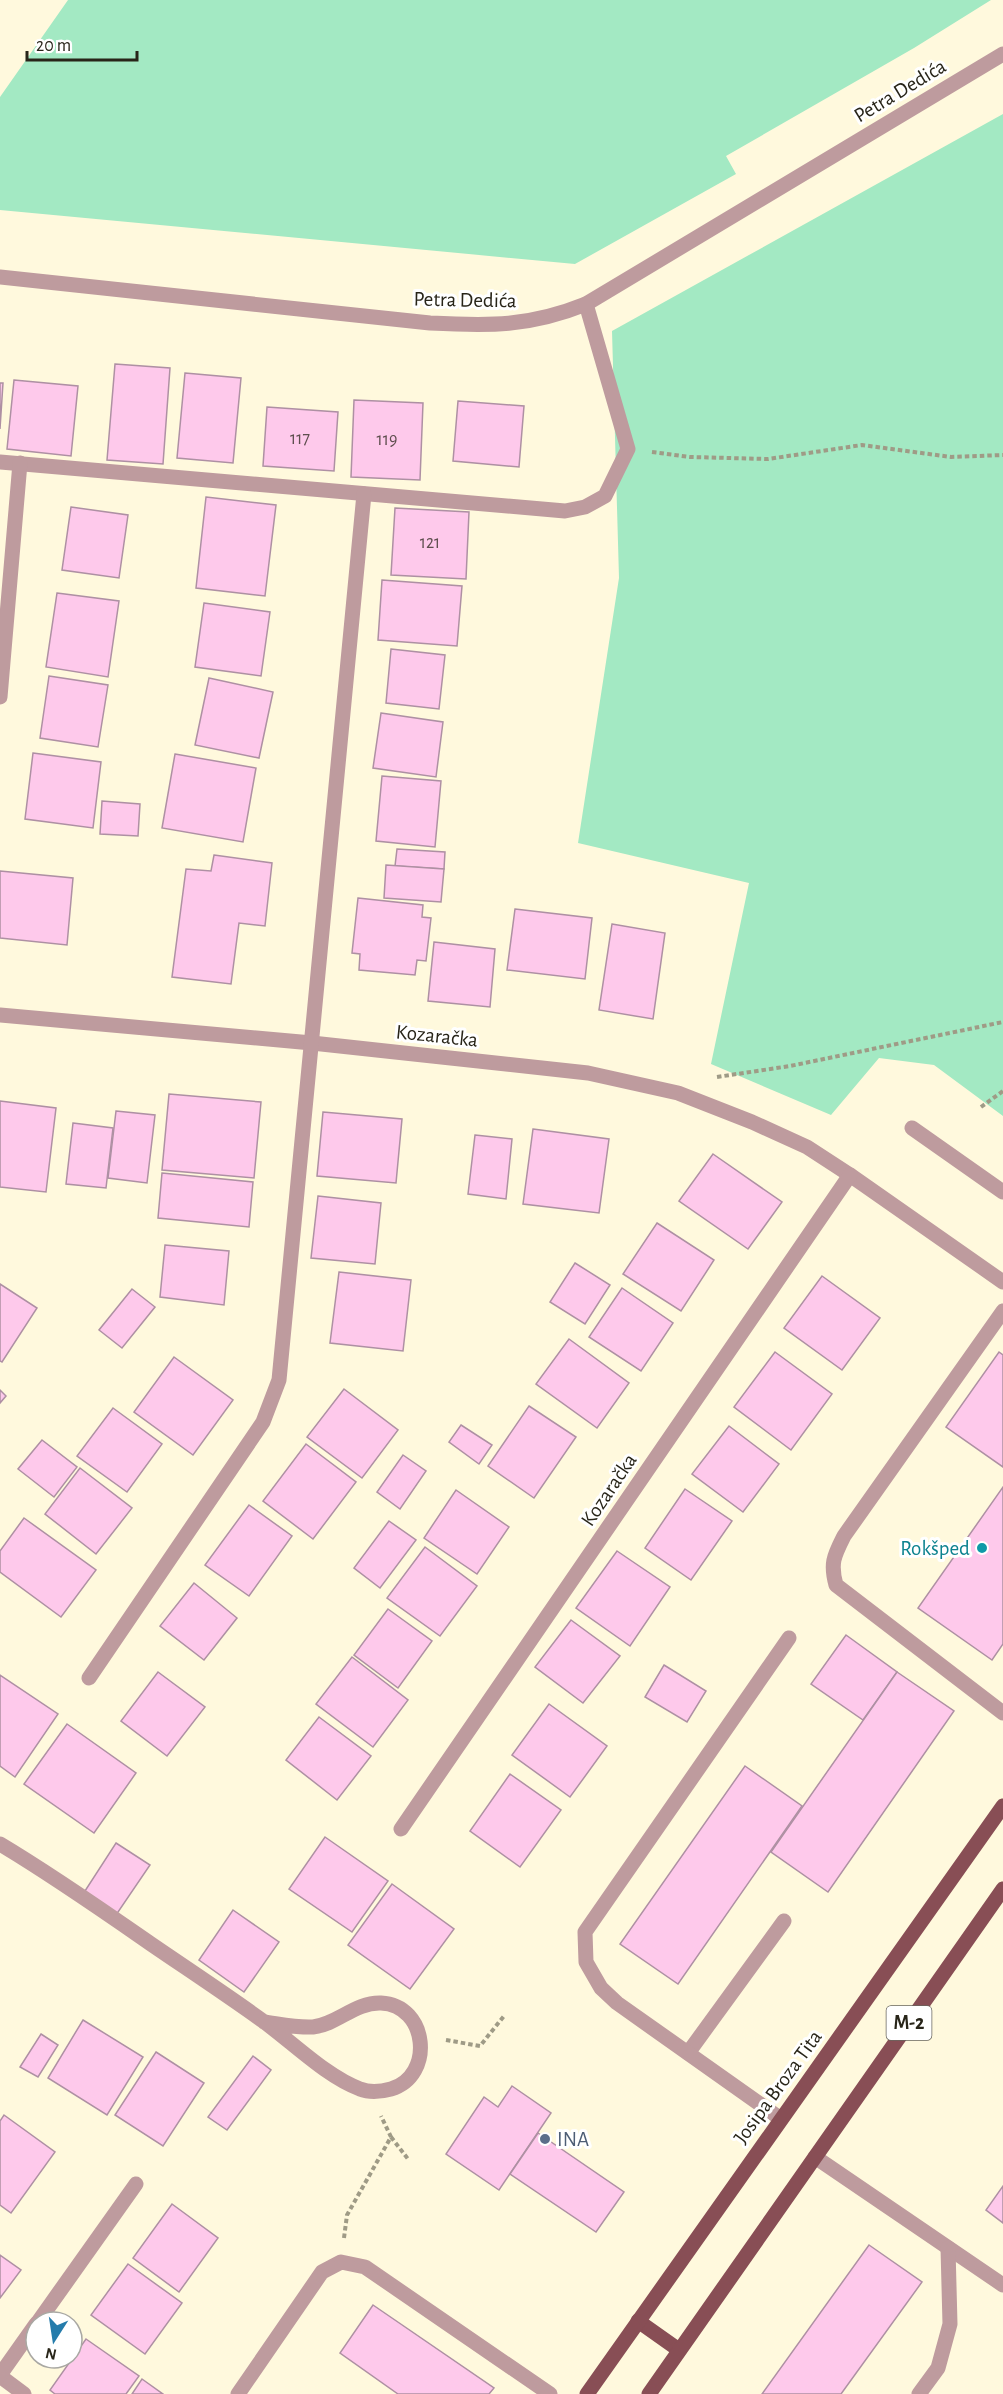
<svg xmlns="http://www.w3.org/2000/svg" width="1003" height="2394" viewBox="0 0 1003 2394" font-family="'Alegreya Sans',sans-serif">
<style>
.green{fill:#a3e9c3}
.building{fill:#fec9eb;stroke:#ae90a3;stroke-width:1.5}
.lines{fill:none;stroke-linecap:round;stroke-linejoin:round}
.path{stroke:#9f9b86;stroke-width:4;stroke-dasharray:4.5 3;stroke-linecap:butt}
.service{stroke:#be9b9e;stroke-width:15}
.minor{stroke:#be9b9e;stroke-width:15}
.primary{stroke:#884e55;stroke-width:15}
.culture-dot{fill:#0f9aa8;stroke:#fff;stroke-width:2}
.service-dot{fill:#5c6f8a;stroke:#fff;stroke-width:2}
.labels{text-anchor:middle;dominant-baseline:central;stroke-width:6;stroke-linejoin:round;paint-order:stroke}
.number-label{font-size:18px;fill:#5e4e4e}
.shield{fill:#fff;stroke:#68665e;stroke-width:1.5}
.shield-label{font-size:20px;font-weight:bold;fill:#282519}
.street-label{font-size:21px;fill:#282519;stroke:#fff}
.culture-label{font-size:21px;fill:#0d838f;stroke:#fff;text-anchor:end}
.service-label{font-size:21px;fill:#4e5e75;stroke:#fff;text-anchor:start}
</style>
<rect width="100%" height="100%" fill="#fff9dd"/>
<g class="green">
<path d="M68 0H991L914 48 726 156 736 174 575 264 0 210V97Z"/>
<path d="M1003 114V1116L934 1065 879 1058 831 1115 711 1064 749 883 578 843 619 578 612 331Z"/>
</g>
<g class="building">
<path d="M115 364 170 368 163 464 107 460Z"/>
<path d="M185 373 241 378 233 463 177 458Z"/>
<path d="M14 380 78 386 71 456 7 449Z"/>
<path d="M0 383H3L0 429Z"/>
<path d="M354 400 423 403 420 480 351 477Z"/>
<path d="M458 401 524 406 519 467 453 461Z"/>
<path d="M267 407 338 412 334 471 263 466Z"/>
<path d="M206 497 276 505 265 596 196 588Z"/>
<path d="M71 507 128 515 119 578 62 570Z"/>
<path d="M395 508 469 512 466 579 391 575Z"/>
<path d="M382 580 462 586 457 646 378 640Z"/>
<path d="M57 593 119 601 108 677 46 667Z"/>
<path d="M204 603 270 612 261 676 195 667Z"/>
<path d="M391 649 445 655 439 709 386 703Z"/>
<path d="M49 676 108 685 98 747 40 738Z"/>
<path d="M209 678 273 692 259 758 195 745Z"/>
<path d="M381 713 443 722 436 777 373 768Z"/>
<path d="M33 753 101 762 93 828 25 819Z"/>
<path d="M175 754 256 768 243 842 162 828Z"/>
<path d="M382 776 441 781 435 847 376 841Z"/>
<path d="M102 801 140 804 138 836 100 834Z"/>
<path d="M397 849 445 852 444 869 395 866Z"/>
<path d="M214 855 272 863 265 926 239 923 231 984 172 977 186 869 211 871Z"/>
<path d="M386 865 444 869 441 902 384 898Z"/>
<path d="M0 871 73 878 67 945 0 938Z"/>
<path d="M358 898 423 905 422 917 431 918 426 961 417 960 415 975 359 970 360 954 352 953Z"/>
<path d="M515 909 592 918 585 979 507 970Z"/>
<path d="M612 924 665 933 653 1019 599 1010Z"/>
<path d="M434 942 495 949 490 1007 428 1001Z"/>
<path d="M169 1094 261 1102 254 1178 162 1170Z"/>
<path d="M0 1101 56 1108 46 1192 0 1187Z"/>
<path d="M116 1111 155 1115 147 1183 108 1178Z"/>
<path d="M323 1112 402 1119 396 1183 317 1176Z"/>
<path d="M73 1123 113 1128 106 1188 66 1184Z"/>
<path d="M533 1129 609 1139 599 1213 523 1204Z"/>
<path d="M475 1135 512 1139 506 1199 468 1194Z"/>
<path d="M713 1154 782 1202 748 1249 679 1201Z"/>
<path d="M162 1173 253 1182 249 1227 158 1218Z"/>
<path d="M318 1196 381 1203 375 1264 311 1258Z"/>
<path d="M657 1223 714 1260 681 1311 623 1274Z"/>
<path d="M165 1245 229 1251 224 1305 160 1297Z"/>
<path d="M575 1263 610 1285 585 1324 550 1302Z"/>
<path d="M339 1272 411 1280 403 1351 330 1343Z"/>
<path d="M822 1276 880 1318 842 1370 784 1328Z"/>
<path d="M0 1284 37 1308 2 1362 0 1361Z"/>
<path d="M622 1288 673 1323 641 1371 589 1337Z"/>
<path d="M132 1289 155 1307 122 1348 99 1330Z"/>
<path d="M569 1339 629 1383 597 1428 536 1384Z"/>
<path d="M775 1352 832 1394 791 1450 734 1407Z"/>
<path d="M999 1352 1003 1355V1467L946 1427Z"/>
<path d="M174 1357 233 1400 193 1455 134 1412Z"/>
<path d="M344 1389 398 1430 362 1478 307 1437Z"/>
<path d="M0 1390 6 1396 0 1403Z"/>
<path d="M529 1406 576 1437 534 1498 488 1466Z"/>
<path d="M113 1408 162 1444 127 1492 77 1456Z"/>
<path d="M461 1425 492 1445 479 1464 449 1442Z"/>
<path d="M729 1426 779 1464 743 1512 692 1474Z"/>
<path d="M42 1440 77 1467 54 1497 18 1469Z"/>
<path d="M306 1444 356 1482 313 1539 263 1501Z"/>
<path d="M403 1455 426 1471 400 1509 377 1492Z"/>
<path d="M80 1468 132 1508 96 1554 45 1514Z"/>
<path d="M1003 1487V1644L992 1660 918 1608Z"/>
<path d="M685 1489 732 1521 691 1580 645 1548Z"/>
<path d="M456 1490 509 1527 477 1574 424 1538Z"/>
<path d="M249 1505 292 1536 249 1596 205 1565Z"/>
<path d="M24 1518 96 1570 61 1617 0 1572V1551Z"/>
<path d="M389 1521 416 1540 380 1588 354 1568Z"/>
<path d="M425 1547 477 1586 440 1636 387 1598Z"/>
<path d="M617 1551 670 1587 630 1646 576 1608Z"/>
<path d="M194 1583 237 1618 204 1660 160 1626Z"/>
<path d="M388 1609 432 1641 398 1688 354 1655Z"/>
<path d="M571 1620 620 1656 583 1703 535 1667Z"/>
<path d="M846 1635 897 1672 863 1720 811 1684Z"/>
<path d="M352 1657 408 1700 373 1747 316 1704Z"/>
<path d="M664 1665 706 1691 687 1722 645 1697Z"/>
<path d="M158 1672 205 1707 167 1756 121 1721Z"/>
<path d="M897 1672 954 1711 828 1892 771 1852Z"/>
<path d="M0 1675 58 1714 15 1777 0 1766Z"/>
<path d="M549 1704 607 1746 570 1797 512 1755Z"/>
<path d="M319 1717 371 1756 337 1800 286 1760Z"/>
<path d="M67 1724 136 1773 94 1833 24 1784Z"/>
<path d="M745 1766 802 1806 678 1984 620 1944Z"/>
<path d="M510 1774 561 1810 520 1867 470 1831Z"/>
<path d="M325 1837 388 1881 352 1932 289 1889Z"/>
<path d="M116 1843 150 1865 116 1915 83 1894Z"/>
<path d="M392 1884 454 1929 410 1989 348 1945Z"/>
<path d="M233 1910 279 1942 244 1992 199 1960Z"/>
<path d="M83 2020 143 2057 107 2115 48 2078Z"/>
<path d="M41 2034 58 2045 38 2077 20 2067Z"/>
<path d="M156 2052 204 2083 163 2146 115 2115Z"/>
<path d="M253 2056 271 2070 227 2130 208 2117Z"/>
<path d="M512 2086 551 2113 499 2190 446 2154 484 2097 498 2107Z"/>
<path d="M4 2115 55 2152 11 2213 0 2205V2121Z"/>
<path d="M538 2133 624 2192 596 2232 510 2174Z"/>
<path d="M1003 2186V2223L986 2210Z"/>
<path d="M172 2204 218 2238 179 2292 133 2258Z"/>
<path d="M869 2245 922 2282 841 2394H762Z"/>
<path d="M0 2255 21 2270 0 2298Z"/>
<path d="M128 2264 182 2303 145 2354 91 2315Z"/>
<path d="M373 2305 494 2388 489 2394H398L340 2353Z"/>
<path d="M86 2339 139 2376 126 2394H55L50 2390Z"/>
<path d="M142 2379 163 2394H132Z"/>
</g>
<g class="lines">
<g class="path">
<path d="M652 452 690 457 768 459 862 445 951 457 1003 455"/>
<path d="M717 1077 790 1066 1003 1022"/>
<path d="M981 1107 1003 1091"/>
<path d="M446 2040 480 2046 504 2016"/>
<path d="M391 2137 408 2159"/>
<path d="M344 2238 347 2215 391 2137 381 2116"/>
</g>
<g class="service">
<path d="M912 1128 1003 1192"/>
<path d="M1003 1311 844 1536C834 1556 830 1563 836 1585L1003 1713"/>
<path d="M688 2053 784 1921"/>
<path d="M781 2119 617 2003 601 1988 586 1962 585 1932 789 1638"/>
<path d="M815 2157 1003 2285"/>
<path d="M0 2376 24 2394"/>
<path d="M238 2394 322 2272 341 2262 365 2267 550 2394"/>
<path d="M919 2394 938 2368 950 2324 948 2248"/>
</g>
<g class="minor">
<path d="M0 277 430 323C489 326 529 327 586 304L1003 54"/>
<path d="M0 462 565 511 585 507 605 496 628 449 586 304"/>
<path d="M0 697 20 463"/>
<path d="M0 1015 312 1043 588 1073 678 1093 752 1122 807 1147 850 1175 1003 1282"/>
<path d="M89 1678 263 1422 279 1380 364 494"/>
<path d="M401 1829 850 1175"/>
<path d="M0 1844C52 1875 102 1910 151 1944 189 1970 227 1995 263 2021 292 2042 327 2077 360 2089 370 2093 380 2092 391 2089 435 2076 428 2005 381 2003 355 2002 338 2024 313 2027 297 2028 279 2024 264 2022"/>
<path d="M38 2322 136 2184"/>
<path d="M0 2375 36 2324"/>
</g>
<g class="primary">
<path d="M638 2321 679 2350"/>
<path d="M587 2394 1003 1806"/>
<path d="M649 2394 1003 1889"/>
</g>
</g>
<circle class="culture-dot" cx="982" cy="1548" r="6"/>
<circle class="service-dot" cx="545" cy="2139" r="6"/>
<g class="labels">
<g class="number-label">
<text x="300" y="439">117</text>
<text x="387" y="440">119</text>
<text x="430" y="543">121</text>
</g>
<rect class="shield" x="886.5" y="2006" width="45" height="34" rx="4.5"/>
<g class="shield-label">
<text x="909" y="2023">M-2</text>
</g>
<g class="street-label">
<text transform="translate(900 91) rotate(-31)">Petra Dedića</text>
<text transform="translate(465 300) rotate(1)">Petra Dedića</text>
<text transform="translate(437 1036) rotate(6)">Kozaračka</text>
<text transform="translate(609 1490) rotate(-56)">Kozaračka</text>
<text transform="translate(778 2087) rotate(-54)">Josipa Broza Tita</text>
</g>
<g class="culture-label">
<text x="970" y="1548">Rokšped</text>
</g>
<g class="service-label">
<text x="557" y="2139">INA</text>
</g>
</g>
<g transform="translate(54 2340) rotate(192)"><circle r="28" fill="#ffffff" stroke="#a9a8a3" stroke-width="1.5"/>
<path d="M0-4.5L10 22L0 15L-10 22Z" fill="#257cab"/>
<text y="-9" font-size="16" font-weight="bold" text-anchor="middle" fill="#282519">N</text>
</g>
<path d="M27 51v9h110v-9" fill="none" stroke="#282519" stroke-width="3"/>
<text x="36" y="51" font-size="18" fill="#282519" stroke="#ffffff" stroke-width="4.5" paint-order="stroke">20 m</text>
</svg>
